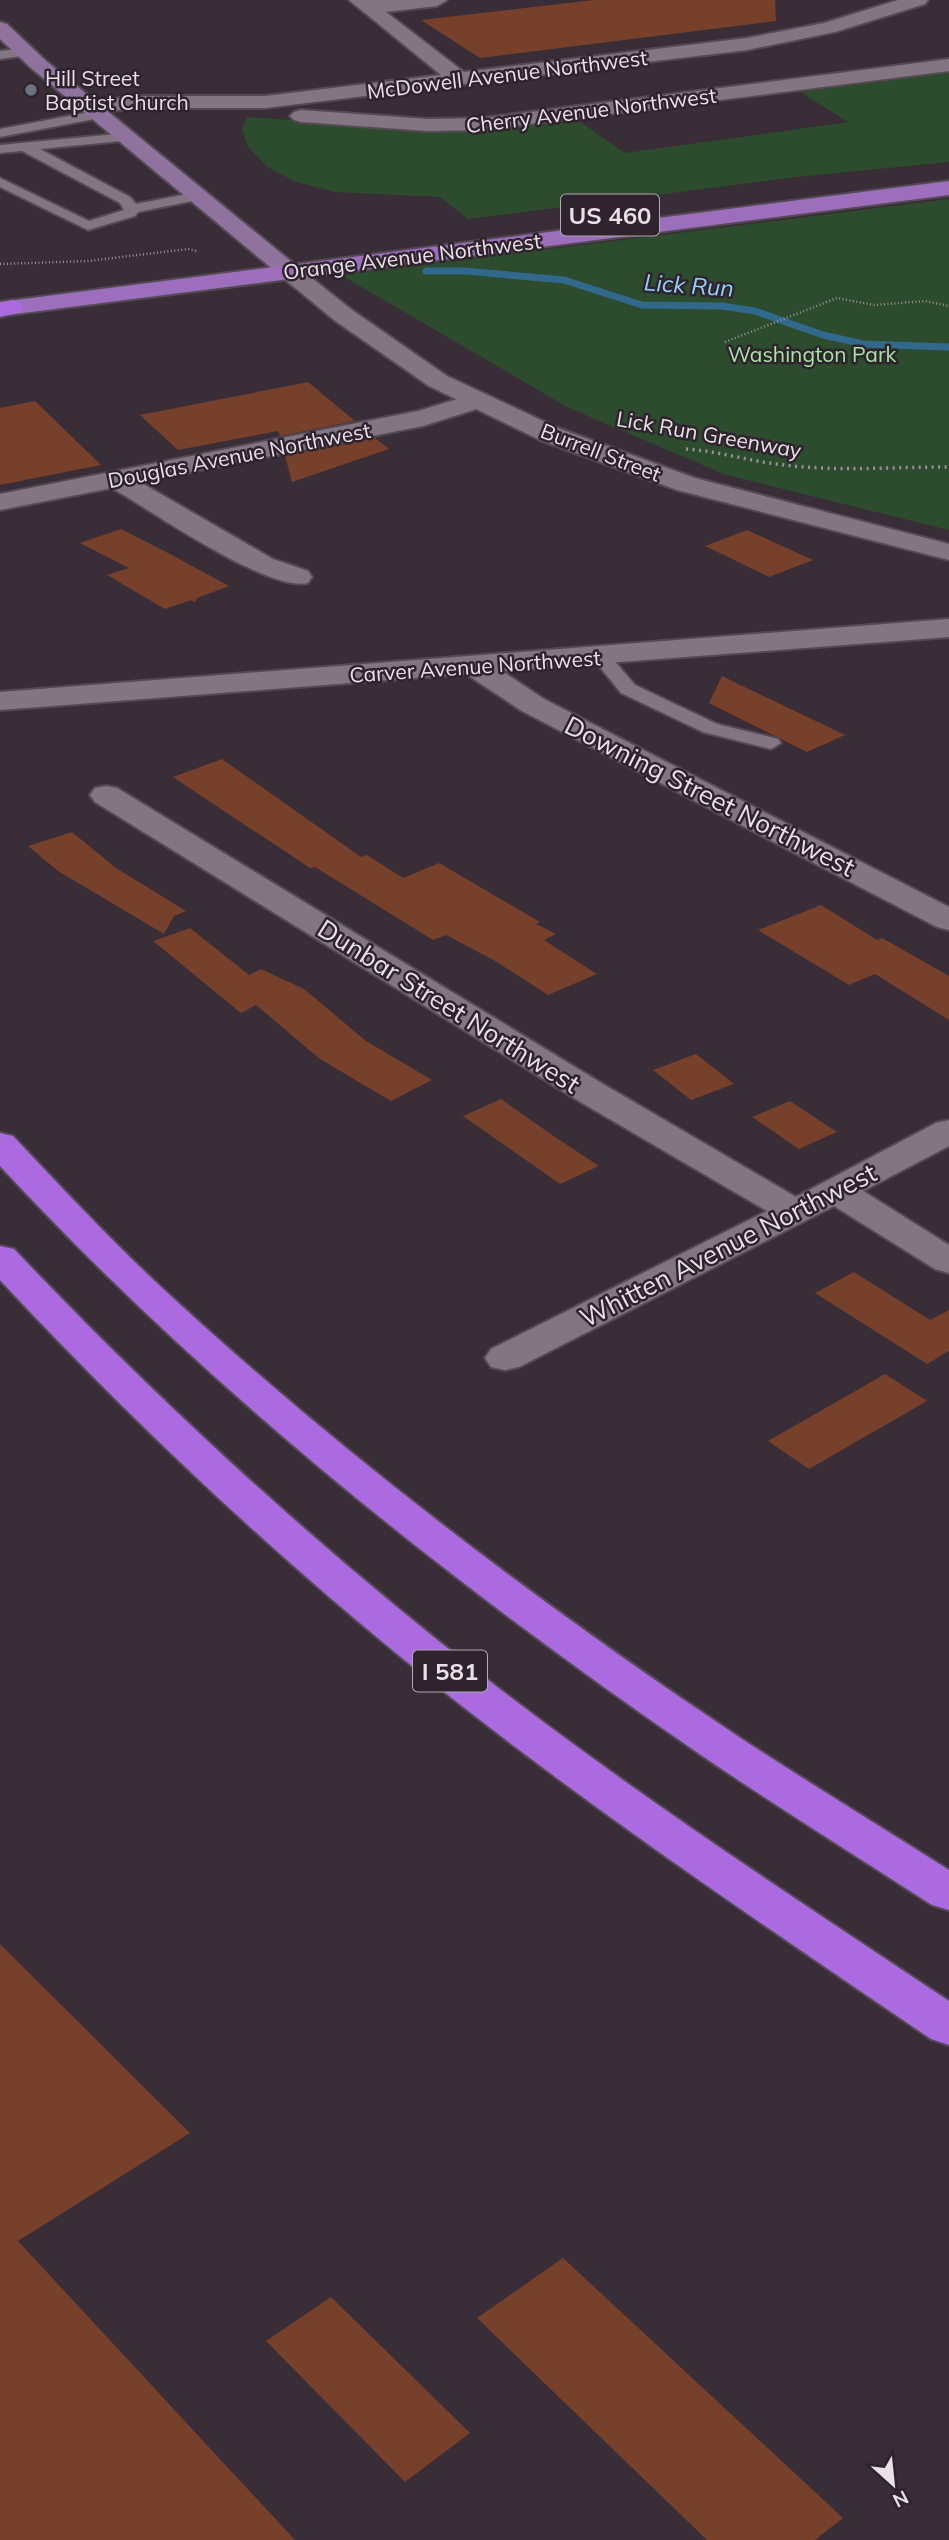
<svg xmlns="http://www.w3.org/2000/svg" width="949" height="2540" viewBox="0 0 949 2540" font-family="Mulish,sans-serif">
<style>
.green{fill:#2d4b2d}
.lines{fill:none;stroke-linecap:round;stroke-linejoin:round}
.stream{stroke:#30698c;stroke-width:7}
.building{fill:#76402b}
.service-casing{stroke:#544a54;stroke-width:4}
.minor-casing{stroke:#544a54;stroke-width:4}
.tertiary-casing{stroke:#544a54;stroke-width:4}
.secondary-casing{stroke:#544a54;stroke-width:4}
.primary-casing{stroke:#544a54;stroke-width:4}
.motorway-casing{stroke:#544a54;stroke-width:4}
.path-far1{stroke:#999098;stroke-width:2.5;stroke-dasharray:1 2.5;stroke-linecap:butt}
.path{stroke:#999098;stroke-width:3.5;stroke-dasharray:2 4.5;stroke-linecap:butt}
.service{fill:#837581;fill-rule:evenodd}
.minor{fill:#837581;fill-rule:evenodd}
.tertiary{fill:#837581;fill-rule:evenodd}
.secondary{fill:#8f729e;fill-rule:evenodd}
.primary{fill:#9c6ebb;fill-rule:evenodd}
.motorway{fill:#ac6ae1;fill-rule:evenodd}
.worship-dot{fill:#6b7280;stroke:#2f232e;stroke-width:2.5}
.labels{text-anchor:middle;dominant-baseline:central;stroke-width:5;stroke-linejoin:round;paint-order:stroke}
.far-street-label{font-size:21px;fill:#e9e1e8;stroke:#2f232e}
.far-poi-label{font-size:21px;fill:#e9e1e8;stroke:#2f232e;text-anchor:start}
.far-park-label{font-size:21px;fill:#a6e5a3;stroke:#2f232e}
.far-water-label{font-size:23px;font-style:italic;fill:#91d2fc;stroke:#2f232e}
.shield{fill:#2f232e;stroke:#b1a8b0;stroke-width:2}
.shield-label{font-size:24px;font-weight:bold;fill:#e9e1e8}
.street-label{font-size:26px;fill:#e9e1e8;stroke:#2f232e}
</style>
<rect width="100%" height="100%" fill="#392d38"/>
<g class="green">
<path d="M949 72V162L797 177 468 219 440 197 335 192 296 182 267 167 248 147 242 129 247 117 464 132 579 121 625 153 848 122 800 92Z"/>
<path d="M949 199V530L726 475 569 408 341 275Z"/>
</g>
<g class="lines">
<path class="stream" d="M426 271H465L564 280 642 305 722 306 755 311 823 335 863 344 949 347"/>
</g>
<g class="building">
<path d="M594 0H775L776 21 480 58 421 20Z"/>
<path d="M308 382 355 421 280 436 278 431 178 450 140 415Z"/>
<path d="M35 401 101 465 0 485V408Z"/>
<path d="M375 438 389 449 292 482 285 456Z"/>
<path d="M121 529 170 554 229 586 197 598 195 602 191 600 165 609 107 575 129 568 80 543Z"/>
<path d="M747 530 813 560 769 577 705 546Z"/>
<path d="M722 676 845 735 807 752 709 703Z"/>
<path d="M222 759 361 857 367 855 403 878 439 863 540 922 536 924 556 934 544 940 597 974 548 995 497 962 446 935 433 940 315 867 310 868 173 777Z"/>
<path d="M72 832 116 868 186 911 174 916 164 934 58 871 28 846Z"/>
<path d="M821 905 877 940 882 938 949 976V1020L875 974 849 985 758 930Z"/>
<path d="M190 928 249 975 261 969 304 989 366 1041 432 1080 391 1101 320 1059 256 1005 241 1013 153 941Z"/>
<path d="M696 1054 734 1084 691 1100 653 1070Z"/>
<path d="M501 1099 558 1139 599 1166 560 1184 463 1116Z"/>
<path d="M790 1101 837 1132 799 1149 752 1117Z"/>
<path d="M854 1272 930 1320 949 1310V1351L927 1364 815 1293Z"/>
<path d="M885 1374 927 1401 809 1469 768 1441Z"/>
<path d="M0 1944 190 2133 18 2241 295 2540H0Z"/>
<path d="M563 2258 843 2518 815 2540H707L477 2318Z"/>
<path d="M331 2297 470 2433 405 2482 266 2341Z"/>
</g>
<g class="lines">
<g class="service-casing">
<g id="service">
<path d="M25 48 31 52 30 55 0 59V51Z"/>
<path d="M100 110 107 114 105 117 0 137V129Z"/>
<path d="M127 133 132 134V140L40 149 130 197 136 204 197 192 202 193V199L138 212 135 216 88 230 0 187V178L89 221 124 210 120 203 22 151 0 153V145Z"/>
<path d="M600 650 607 652 635 685 717 724 778 739 781 743 771 749 703 732 621 693 591 656Z"/>
</g>
</g>
<g class="minor-casing">
<g id="minor">
<path d="M349 0H447L437 6 386 12 464 72 747 38 824 23 898 0H928L925 4 835 32 747 50 265 108H140L91 113 84 111 80 107 84 103 91 101 140 96H265L441 75Z"/>
<path d="M949 59V71L483 130 428 131 301 122 294 120 290 116 294 112 301 110 428 119 483 118Z"/>
<path d="M477 393 486 396 490 401 486 406 423 426 140 482 273 559 308 571 312 577 308 583C269 593 150 510 112 488L0 510V494L418 411Z"/>
<path d="M949 619V637L502 671 544 699 949 907V930L937 927 522 711 466 674 0 710V692Z"/>
<path d="M106 786 117 788 603 1084 796 1197 936 1123 949 1120V1146L863 1191 949 1245V1273L935 1269 834 1206 519 1367 505 1370 491 1367 485 1358 491 1349 767 1211 577 1100 95 802 90 795 95 788Z"/>
</g>
</g>
<g class="tertiary-casing">
<path id="tertiary" d="M290 265 298 267 352 310 447 376 558 428 695 478 949 544V560L677 490 540 440 429 386 334 320 282 277 278 272 282 267Z"/>
</g>
<g class="secondary-casing">
<path id="secondary" d="M0 22 7 24 45 60 298 267 302 272 298 277H282L31 68 0 39Z"/>
</g>
<g class="primary-casing">
<path id="primary" d="M949 181V195L0 316V302Z"/>
</g>
<g class="motorway-casing">
<g id="motorway">
<path d="M12 300 20 302 24 307 20 312 0 317V303Z"/>
<path d="M0 1133 13 1136C65 1191 117 1247 173 1298 348 1459 539 1603 736 1735 806 1781 878 1825 949 1870V1910L932 1905C855 1855 777 1807 701 1755 449 1582 208 1390 0 1166Z"/>
<path d="M0 1246 14 1249C160 1403 315 1545 483 1676 632 1792 791 1896 949 2001V2045L931 2039C769 1929 607 1820 453 1699 291 1571 141 1431 0 1280Z"/>
</g>
</g>
<g class="path-far1">
<path d="M0 264 88 261 188 249 196 251"/>
<path d="M725 342 837 298 874 305 925 301 949 306"/>
</g>
<path class="path" d="M686 449C717 451 746 460 776 464 833 472 892 467 949 467"/>
<use href="#service" class="service"/>
<use href="#minor" class="minor"/>
<use href="#tertiary" class="tertiary"/>
<use href="#secondary" class="secondary"/>
<use href="#primary" class="primary"/>
<use href="#motorway" class="motorway"/>
</g>
<circle class="worship-dot" cx="31" cy="90" r="7"/>
<g class="labels">
<g class="far-street-label">
<text transform="translate(507 74) rotate(-7)">McDowell Avenue Northwest</text>
<text transform="translate(591 110) rotate(-7)">Cherry Avenue Northwest</text>
<text transform="translate(412 256) rotate(-7)">Orange Avenue Northwest</text>
<text transform="translate(709 434) rotate(10)">Lick Run Greenway</text>
<text transform="translate(601 452) rotate(21)">Burrell Street</text>
<text transform="translate(239 455) rotate(-11)">Douglas Avenue Northwest</text>
<text transform="translate(475 666) rotate(-4)">Carver Avenue Northwest</text>
</g>
<g class="far-poi-label">
<text x="45" y="78">Hill Street<tspan x="45" dy="24">Baptist Church</tspan></text>
</g>
<g class="far-park-label">
<text x="812" y="354">Washington Park</text>
</g>
<g class="far-water-label">
<text transform="translate(689 285) rotate(4)">Lick Run</text>
</g>
<g class="shield">
<rect x="561" y="194.5" width="98" height="41" rx="5"/>
<rect x="413" y="1650.5" width="74" height="41" rx="5"/>
</g>
<g class="shield-label">
<text x="610" y="215">US 460</text>
<text x="450" y="1671">I 581</text>
</g>
<g class="street-label">
<text transform="translate(710 796) rotate(27)">Downing Street Northwest</text>
<text transform="translate(449 1006) rotate(32)">Dunbar Street Northwest</text>
<text transform="translate(728 1245) rotate(-27)">Whitten Avenue Northwest</text>
</g>
</g>
<g transform="translate(893 2484) rotate(153)" stroke="#2f232e" stroke-width="5" paint-order="stroke">
<path d="M0-5L12 26L0 18L-12 26Z" fill="#e9e1e8"/>
<text y="-10" font-size="19" font-weight="bold" text-anchor="middle" fill="#e9e1e8">N</text>
</g>
</svg>
